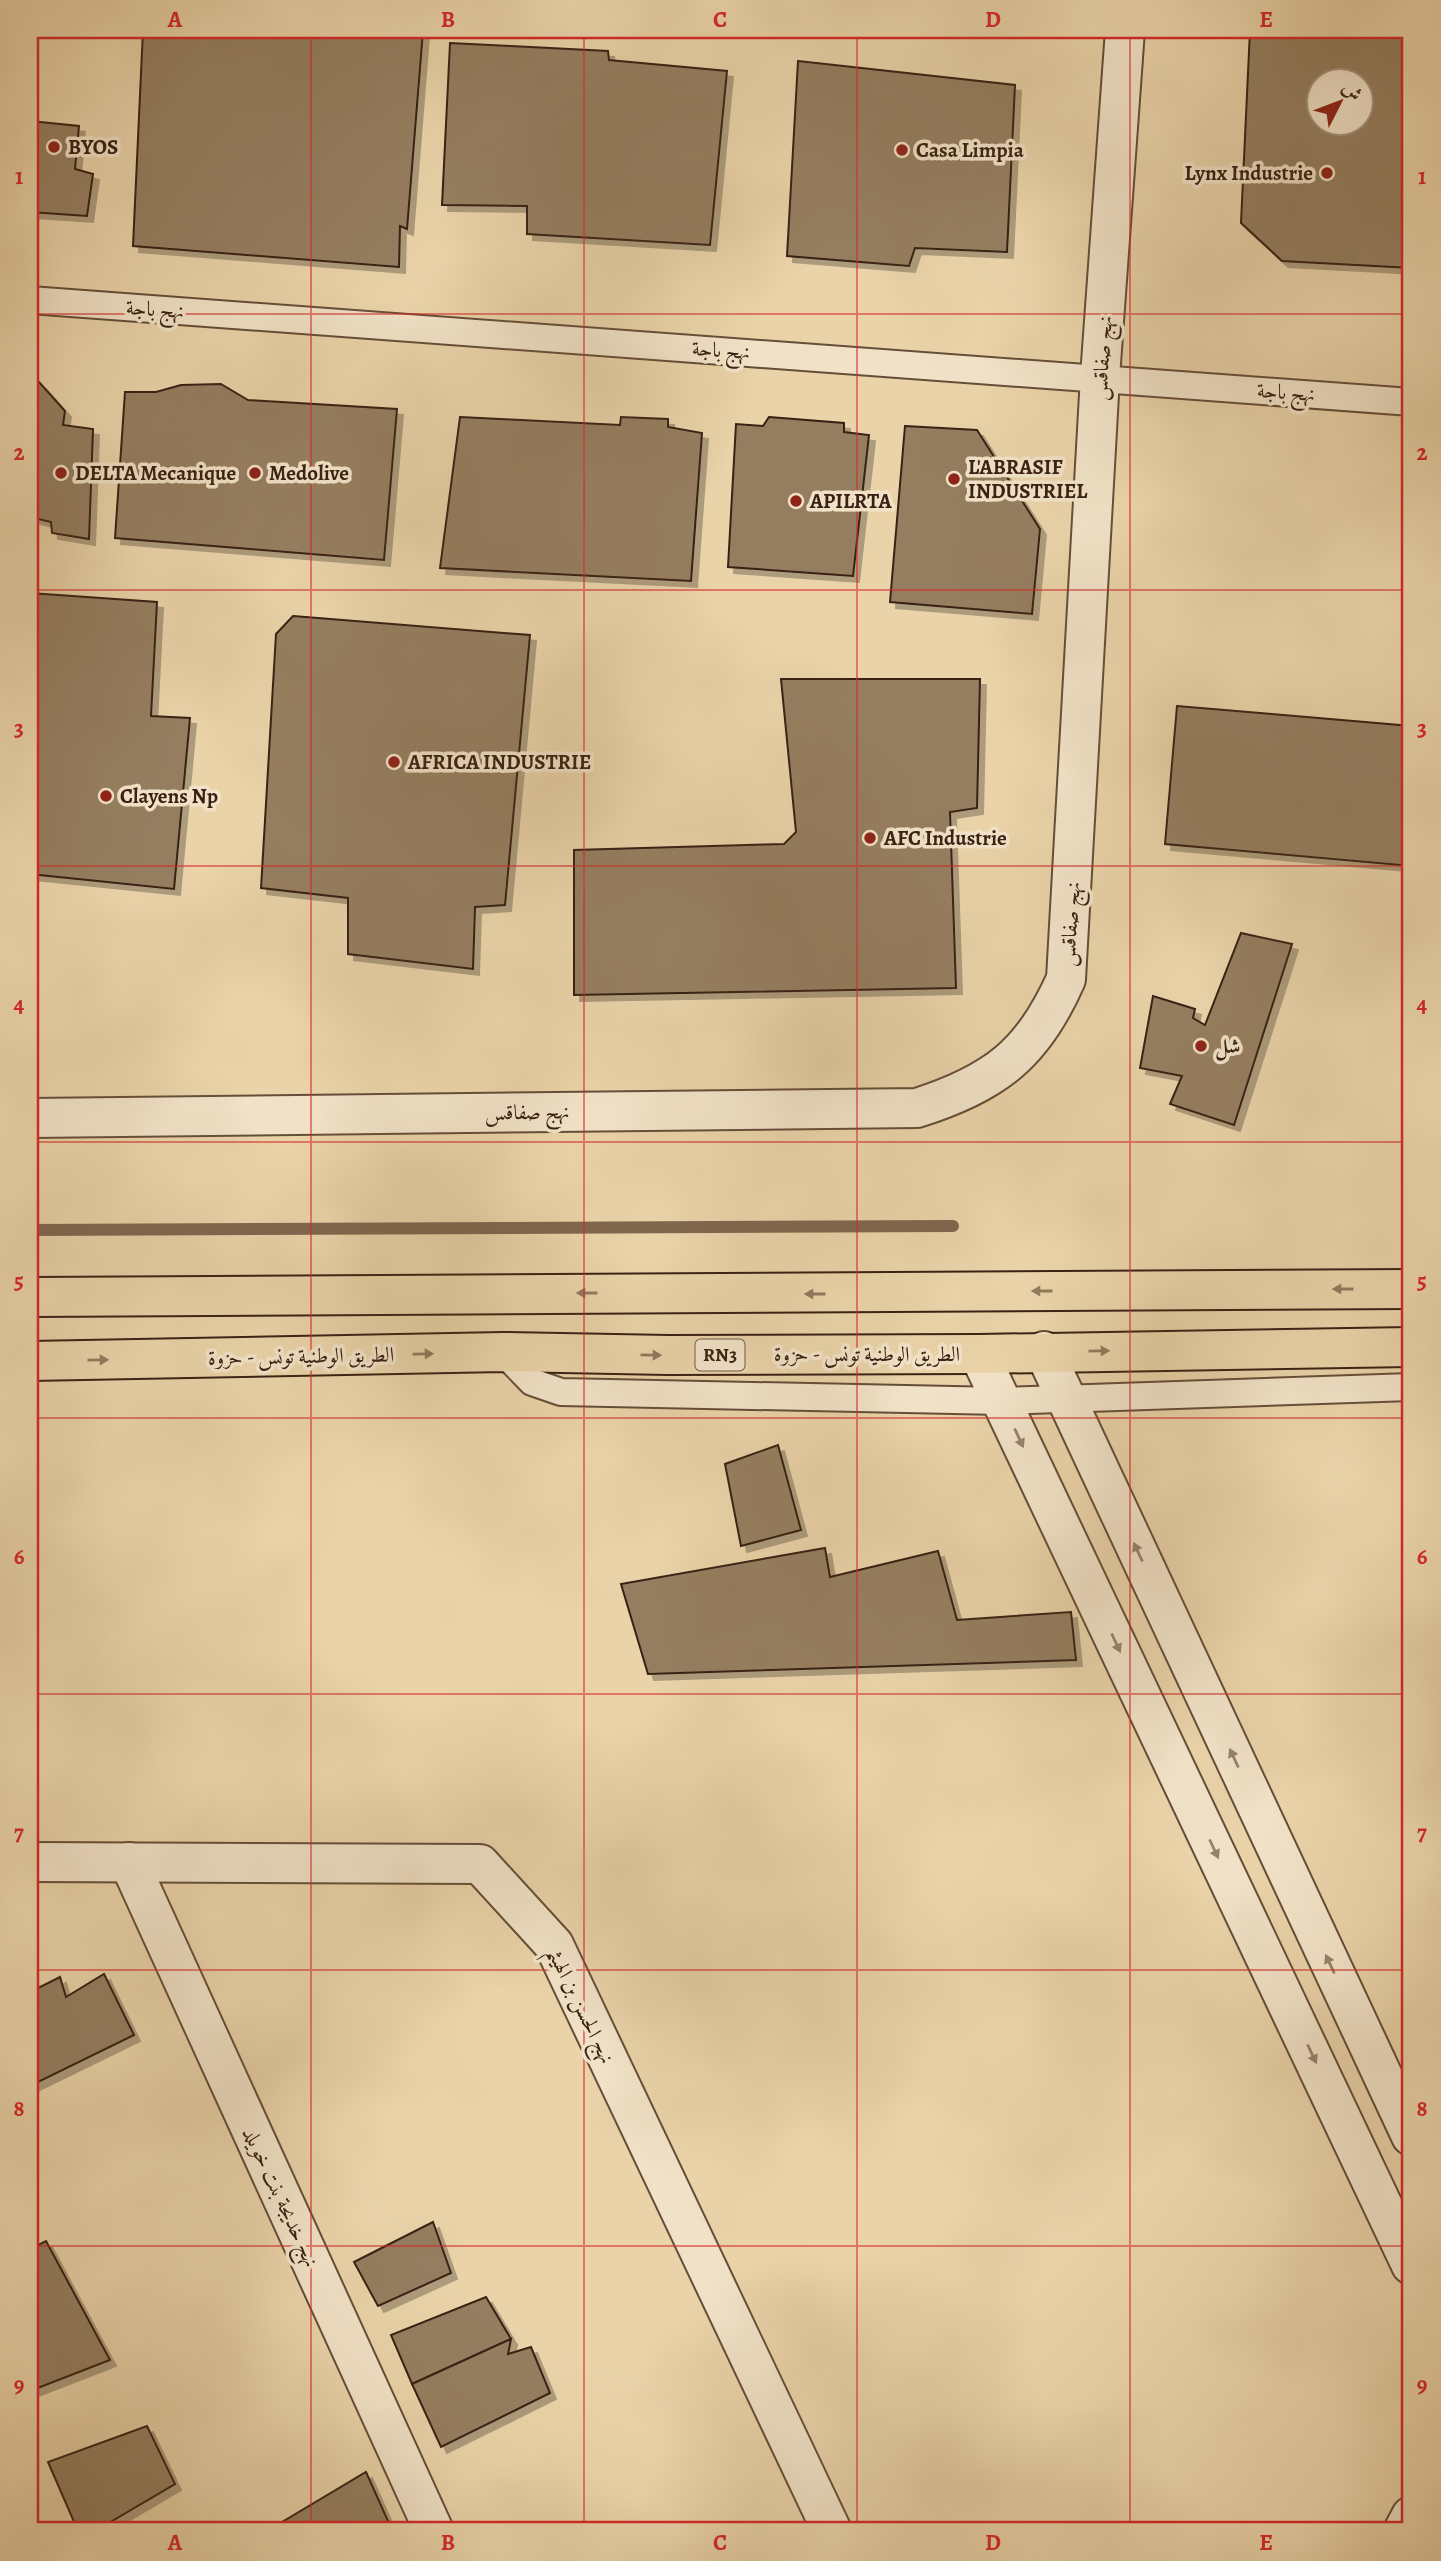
<svg xmlns="http://www.w3.org/2000/svg" width="1441" height="2561" viewBox="0 0 1441 2561" font-family="Alegreya,Amiri,serif">
<style>
.lines{fill:none;stroke-linecap:round;stroke-linejoin:round}
.stream{stroke:#7f674e;stroke-width:12}
.building{fill:#957e61;stroke:#392113;stroke-width:2;fill-rule:evenodd;filter:url(#shadow)}
.service-casing{stroke:#654e38;stroke-width:30}
.minor-casing{stroke:#654e38;stroke-width:42}
.primary-casing{stroke:#392113;stroke-width:42}
.service{stroke:#f1e2c7;stroke-width:26}
.minor{stroke:#f1e2c7;stroke-width:38}
.primary{stroke:#ead3a9;stroke-width:38}
.oneway{fill:#927a5e}
.oneway2{fill:#95826d}
.grid{fill:none;stroke:#d62828;stroke-width:2;stroke-opacity:0.55}
.poi-dot{fill:#8f2418;stroke:#f1e2c7;stroke-width:2.5}
.labels{text-anchor:middle;dominant-baseline:central;stroke-width:7;stroke-linejoin:round;paint-order:stroke}
.shield{fill:#f1e2c7;stroke:#705b49;stroke-width:2}
.shield-label{font-size:19px;font-weight:bold;fill:#392113}
.poi-label{font-size:21px;font-weight:bold;fill:#392113;stroke:#f1e2c7;text-anchor:start}
.street-label{font-size:21px;fill:#392113;stroke:#f1e2c7}
.neatline{fill:none;stroke:#d62828;stroke-width:2.5}
.grid-label{font-size:23px;text-anchor:middle;font-weight:bold;fill:#d62828}
</style>
<defs>
<filter id="shadow"><feDropShadow dx="6" dy="6" stdDeviation="0" flood-color="#0004"/></filter>
</defs>
<rect width="100%" height="100%" fill="#ead3a9"/>
<filter id="stains"><feTurbulence type="fractalNoise" baseFrequency=".00286" numOctaves="4"/><feColorMatrix values="0 0 0 0 .2 0 0 0 0 .09 0 0 0 0 .02 0 0 0 .5 -.17"/></filter>
<radialGradient id="worn" r=".72"><stop offset=".6" stop-color="#630" stop-opacity="0"/><stop offset="1" stop-color="#630" stop-opacity=".3"/></radialGradient>
<g class="lines">
<path class="stream" d="M30 1230 953 1226"/>
</g>
<g class="building">
<path d="M143 30 423 31 407 229 400 226 399 267 133 246Z"/>
<path d="M1250 30H1411V268L1282 261 1241 223ZM1318 80H1360V122H1318Z"/>
<path d="M450 43 608 51 609 60 727 71 710 245 527 234V206L442 205Z"/>
<path d="M798 61 1015 85 1007 252 915 248 909 266 787 256Z"/>
<path d="M30 121 79 126 75 169 93 174 87 216 30 212Z"/>
<path d="M30 382H39L65 411 63 425 93 429 89 539 52 533 51 522 30 517Z"/>
<path d="M221 384 248 400 397 409 384 560 115 538 125 392H156L181 385Z"/>
<path d="M460 417 620 425 621 417 668 419V427L702 433 691 581 440 568Z"/>
<path d="M769 417 844 423V432L869 435 853 576 728 567 736 424 763 426Z"/>
<path d="M905 426 977 430 1040 529 1032 614 890 602Z"/>
<path d="M30 593 157 602 151 716 190 718 174 889 30 874Z"/>
<path d="M293 616 530 635 505 905 475 907 473 969 348 954V898L261 888 276 634Z"/>
<path d="M781 679H980L977 808 950 812 956 988 574 995V850L784 844 796 832Z"/>
<path d="M1177 706 1411 726V866L1165 844Z"/>
<path d="M1241 933 1292 944 1234 1125 1170 1104 1182 1076 1140 1068 1153 996 1195 1009 1193 1018 1205 1025Z"/>
<path d="M778 1445 801 1530 741 1546 725 1464Z"/>
<path d="M825 1548 830 1577 938 1551 957 1620 1071 1612 1076 1660 648 1674 621 1584Z"/>
<path d="M104 1974 134 2035 30 2086V1992L60 1977 66 1997Z"/>
<path d="M433 2222 451 2273 378 2306 354 2262Z"/>
<path d="M46 2241 110 2360 30 2391V2249Z"/>
<path d="M486 2297 511 2339 412 2384 391 2335Z"/>
<path d="M511 2339 508 2354 531 2347 550 2393 441 2447 412 2384Z"/>
<path d="M147 2426 175 2484 95 2531H78L48 2462Z"/>
<path d="M366 2472 388 2521 371 2531H267Z"/>
</g>
<g class="lines">
<g class="service-casing">
<g id="service">
<path d="M30 300 1411 402"/>
<path d="M503 1352 532 1382 561 1392 1001 1401 1411 1387"/>
</g>
</g>
<g class="minor-casing">
<g id="minor">
<path d="M30 1118 917 1108C995 1083 1033 1054 1066 979L1100 377 1125 30"/>
<path d="M1044 1351 1411 2136"/>
<path d="M979 1354 1411 2265"/>
<path d="M30 1862 480 1864 554 1945 832 2531"/>
<path d="M129 1862 434 2531"/>
<path d="M1403 2531 1411 2516"/>
</g>
</g>
<g class="primary-casing">
<g id="primary">
<path d="M30 1297 1411 1289"/>
<path d="M30 1361 503 1352 668 1355 979 1354 1411 1347"/>
</g>
</g>
<use href="#service" class="service"/>
<use href="#minor" class="minor"/>
<use href="#primary" class="primary"/>
</g>
<defs><path id="oneway-solid" d="M-6-.8H1V-3.2L6.5 0L1 3.2V.8H-6Z" transform="scale(1.75)"/></defs>
<g class="oneway">
<use href="#oneway-solid" transform="translate(1343 1289) rotate(-180)"/>
<use href="#oneway-solid" transform="translate(1042 1291) rotate(180)"/>
<use href="#oneway-solid" transform="translate(587 1293) rotate(180)"/>
<use href="#oneway-solid" transform="translate(815 1294) rotate(180)"/>
<use href="#oneway-solid" transform="translate(1099 1351) rotate(-1)"/>
<use href="#oneway-solid" transform="translate(423 1354) rotate(-1)"/>
<use href="#oneway-solid" transform="translate(651 1355) rotate(1)"/>
<use href="#oneway-solid" transform="translate(98 1360) rotate(-1)"/>
</g>
<g class="oneway2">
<use href="#oneway-solid" transform="translate(1019 1438) rotate(65)"/>
<use href="#oneway-solid" transform="translate(1138 1552) rotate(-115)"/>
<use href="#oneway-solid" transform="translate(1116 1643) rotate(65)"/>
<use href="#oneway-solid" transform="translate(1234 1758) rotate(-115)"/>
<use href="#oneway-solid" transform="translate(1214 1849) rotate(65)"/>
<use href="#oneway-solid" transform="translate(1330 1964) rotate(-115)"/>
<use href="#oneway-solid" transform="translate(1312 2054) rotate(65)"/>
</g>
<path class="grid" d="M311 30V2531M584 30V2531M857 30V2531M1130 30V2531M30 314H1411M30 590H1411M30 866H1411M30 1142H1411M30 1418H1411M30 1694H1411M30 1970H1411M30 2246H1411"/>
<g class="poi-dot">
<circle cx="54" cy="147" r="7"/>
<circle cx="902" cy="150" r="7"/>
<circle cx="1327" cy="173" r="7"/>
<circle cx="61" cy="473" r="7"/>
<circle cx="255" cy="473" r="7"/>
<circle cx="954" cy="479" r="7"/>
<circle cx="796" cy="501" r="7"/>
<circle cx="394" cy="762" r="7"/>
<circle cx="106" cy="796" r="7"/>
<circle cx="870" cy="838" r="7"/>
<circle cx="1201" cy="1046" r="7"/>
</g>
<g class="labels">
<rect class="shield" x="695.5" y="1339.5" width="49" height="31" rx="5"/>
<g class="shield-label">
<text x="720" y="1355">RN3</text>
</g>
<g class="poi-label">
<text x="68" y="147">BYOS</text>
<text x="916" y="150">Casa Limpia</text>
<text x="1313" y="173" text-anchor="end">Lynx Industrie</text>
<text x="968" y="467">L'ABRASIF<tspan x="968" dy="24">INDUSTRIEL</tspan></text>
<text x="75" y="473">DELTA Mecanique</text>
<text x="269" y="473">Medolive</text>
<text x="810" y="501">APILRTA</text>
<text x="408" y="762">AFRICA INDUSTRIE</text>
<text x="120" y="796">Clayens Np</text>
<text x="884" y="838">AFC Industrie</text>
<text x="1215" y="1046">شل</text>
</g>
<g class="street-label">
<text transform="translate(155 309) rotate(4)">نهج باجة</text>
<text transform="translate(721 350) rotate(4)">نهج باجة</text>
<text transform="translate(1102 358) rotate(-86)">نهج صفاقس</text>
<text transform="translate(1286 392) rotate(4)">نهج باجة</text>
<text transform="translate(1070 924) rotate(-86)">نهج صفاقس</text>
<text transform="translate(527 1112) rotate(-1)">نهج صفاقس</text>
<text x="867" y="1354">الطريق الوطنية تونس - حزوة</text>
<text transform="translate(301 1356) rotate(-1)">الطريق الوطنية تونس - حزوة</text>
<text transform="translate(581 2005) rotate(64)">نهج الحسن بن الهيثم</text>
<text transform="translate(281 2197) rotate(65)">نهج خديجة بنت خويلد</text>
</g>
</g>
<rect width="1441" height="2561" fill="none" stroke="#ead3a9" stroke-width="77"/>
<g transform="translate(1340 102) rotate(48)"><circle r="33" fill="#f1e2c7" stroke="#a7957f" stroke-width="2"/>
<path d="M0-5L12 26L0 18L-12 26Z" fill="#8f2418"/>
<text y="-10" font-size="19" font-weight="bold" text-anchor="middle" fill="#392113">ش</text>
</g>
<rect x="38" y="38" width="1364" height="2484" class="neatline"/>
<g class="grid-label">
<text x="175" y="27">A</text>
<text x="448" y="27">B</text>
<text x="720" y="27">C</text>
<text x="993" y="27">D</text>
<text x="1266" y="27">E</text>
<text x="19" y="184">1</text>
<text x="1422" y="184">1</text>
<text x="19" y="460">2</text>
<text x="1422" y="460">2</text>
<text x="19" y="736">3</text>
<text x="1422" y="736">3</text>
<text x="19" y="1012">4</text>
<text x="1422" y="1012">4</text>
<text x="19" y="1288">5</text>
<text x="1422" y="1288">5</text>
<text x="19" y="1564">6</text>
<text x="1422" y="1564">6</text>
<text x="19" y="1840">7</text>
<text x="1422" y="1840">7</text>
<text x="19" y="2116">8</text>
<text x="1422" y="2116">8</text>
<text x="19" y="2392">9</text>
<text x="1422" y="2392">9</text>
<text x="175" y="2550">A</text>
<text x="448" y="2550">B</text>
<text x="720" y="2550">C</text>
<text x="993" y="2550">D</text>
<text x="1266" y="2550">E</text>
</g>
<rect width="100%" height="100%" filter="url(#stains)"/>
<rect width="100%" height="100%" fill="url(#worn)"/>
</svg>
